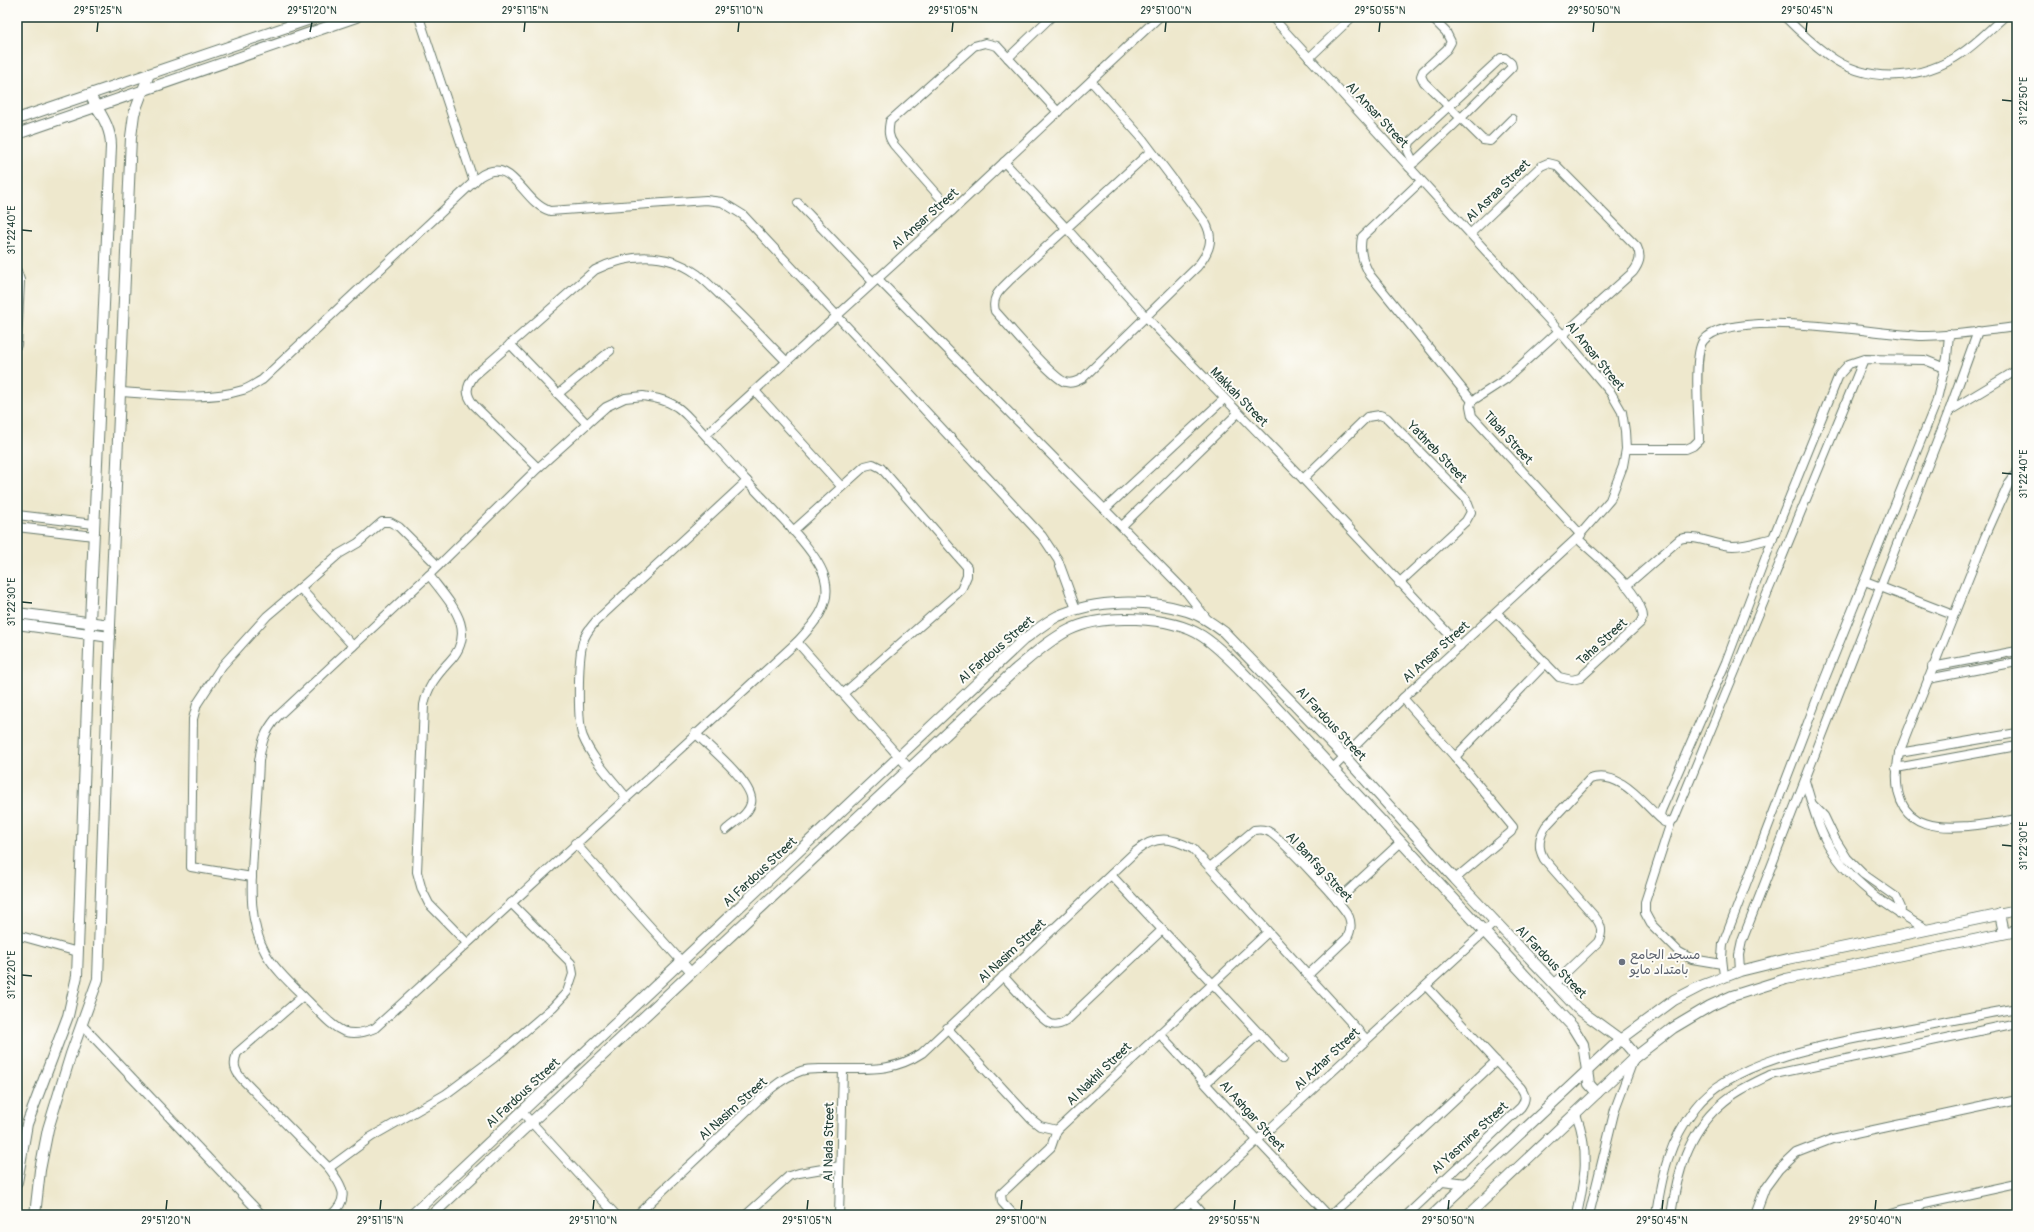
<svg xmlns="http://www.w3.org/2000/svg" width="2034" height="1232" viewBox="0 0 2034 1232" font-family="Pangolin,'Playpen Sans Arabic',sans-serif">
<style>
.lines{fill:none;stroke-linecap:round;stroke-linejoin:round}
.minor-casing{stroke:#67796a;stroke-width:10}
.tertiary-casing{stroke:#67796a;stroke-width:12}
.minor{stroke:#fff;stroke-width:8}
.tertiary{stroke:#fff;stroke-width:10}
.ticks{fill:none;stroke:#1f3d34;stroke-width:1.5}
.worship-dot{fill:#6b7280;stroke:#fdfcf7;stroke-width:1.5}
.labels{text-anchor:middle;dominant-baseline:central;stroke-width:4;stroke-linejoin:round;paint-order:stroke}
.street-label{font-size:13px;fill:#1f3d34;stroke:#fdfcf7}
.worship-label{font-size:13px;fill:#5b616d;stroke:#fdfcf7;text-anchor:start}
.neatline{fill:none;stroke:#1f3d34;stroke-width:1.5}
.ticks-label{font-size:10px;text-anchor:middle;fill:#1f3d34}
</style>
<rect width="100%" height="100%" fill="#fdfcf7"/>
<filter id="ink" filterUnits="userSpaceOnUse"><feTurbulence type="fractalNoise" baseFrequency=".025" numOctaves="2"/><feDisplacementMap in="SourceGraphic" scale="8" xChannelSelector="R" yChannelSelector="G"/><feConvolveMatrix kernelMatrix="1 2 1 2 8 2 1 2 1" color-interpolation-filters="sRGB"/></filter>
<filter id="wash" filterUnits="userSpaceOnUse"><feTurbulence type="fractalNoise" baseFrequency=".012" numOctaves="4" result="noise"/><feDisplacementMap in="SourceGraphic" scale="16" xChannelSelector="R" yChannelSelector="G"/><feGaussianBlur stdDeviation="0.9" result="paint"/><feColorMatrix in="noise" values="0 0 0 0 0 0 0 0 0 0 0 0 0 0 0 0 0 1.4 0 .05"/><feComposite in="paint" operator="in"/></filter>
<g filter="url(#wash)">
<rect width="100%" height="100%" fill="#eee8cd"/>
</g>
<g filter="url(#ink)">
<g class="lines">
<g class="minor-casing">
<g id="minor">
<path d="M419 17 474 182"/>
<path d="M1272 17 1559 331 1611 393 1622 412 1625 431 1626 449 1623 466 1610 500 1577 538 1403 698 1332 769"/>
<path d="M1431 17 1446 32 1451 42 1447 49 1423 71 1421 76 1424 82 1483 140 1490 141 1512 119"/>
<path d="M1785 17C1798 30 1813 44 1828 55 1868 85 1923 80 1962 53 1977 43 1990 29 2004 17"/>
<path d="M1008 58 1051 17"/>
<path d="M1309 58 1352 17"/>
<path d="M1091 81 1141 137 1205 222C1215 240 1209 252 1197 267L1083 378C1077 381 1072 384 1065 382 1051 377 1008 325 995 311 991 296 1001 289 1011 279L1151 151"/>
<path d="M1004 162 1067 229 1146 317 1303 479 1460 646"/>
<path d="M1409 167 1461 118 1512 67 1511 63 1505 58H1501L1410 142 1408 151 1414 163"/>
<path d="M1421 181 1362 237C1359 252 1363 262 1370 275L1472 401"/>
<path d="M798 203 873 282"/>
<path d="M952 211 894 145C888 137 888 131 890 121L974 46 985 43 997 46 1058 112"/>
<path d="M1471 233 1541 166 1548 163 1556 165 1637 247C1642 257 1639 264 1633 272L1563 335"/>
<path d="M17 271 20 280 17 345"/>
<path d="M877 278 1187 593 1207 619"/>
<path d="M1559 331 1506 379 1472 401 1470 406 1472 416 1581 535"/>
<path d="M510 344 587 424"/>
<path d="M1864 359 1674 819 1668 823 1664 822 1660 815 1661 811 1726 662 1773 538 1839 375 1849 364 1864 359 1925 360 1945 368"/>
<path d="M755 391 841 486"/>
<path d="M120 392C160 394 204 402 243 390 250 388 256 383 262 380L479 177C513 153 522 203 550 211L706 200 722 202 743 215 1042 536 1058 560 1076 609"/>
<path d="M558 394 610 351"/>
<path d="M643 396C655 398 667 400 677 407 683 411 688 417 693 422 711 441 728 461 746 480 766 503 819 551 825 579 832 605 814 624 797 642L375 1028C345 1041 335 1028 315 1008 299 991 278 974 266 954 246 919 252 876 254 837 256 812 258 787 259 761 262 741 264 733 277 717L429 575 538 468 587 424 606 407 625 398Z"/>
<path d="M1949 411 2017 370"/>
<path d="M706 435 952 211 1159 17"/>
<path d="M1626 449H1686L1693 446 1699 440C1699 421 1693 355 1703 341 1730 306 1880 335 1923 336 1954 336 1986 330 2017 327"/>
<path d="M538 468 474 405C465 394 466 387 474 376L595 270C628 254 665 251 697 274 706 281 714 289 722 297 745 317 765 340 787 362"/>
<path d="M2017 472 2009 483 1985 537 1899 753C1883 845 1955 829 2017 819"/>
<path d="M1303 479 1367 417 1380 415 1387 418 1466 499 1471 512 1466 521 1399 583"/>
<path d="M1105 509 1224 399"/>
<path d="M17 515 94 524"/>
<path d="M1122 526 1238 413"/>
<path d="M17 527 94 536"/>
<path d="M793 531 865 466 873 464 881 468 967 567V576L961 590 844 693"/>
<path d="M429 575C450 603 480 631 448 663 436 676 427 688 424 705L417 872 422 890 429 904 467 943"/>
<path d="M1865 581 1953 615"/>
<path d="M1626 586 1680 539C1696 534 1716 546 1733 546 1747 546 1760 541 1773 538"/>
<path d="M300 588 339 554 358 543 382 522H390L399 527 438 566"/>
<path d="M1497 613 1559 677 1572 680 1580 678 1640 623 1643 617C1641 591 1596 556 1577 538"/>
<path d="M797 642 909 768"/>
<path d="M1932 667 2017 651"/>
<path d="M1928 679 2017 662"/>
<path d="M1403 698 1455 757 1513 827 1511 832 1455 879"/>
<path d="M695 733C708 746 756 785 751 803 749 814 735 822 726 830"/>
<path d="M1899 753 2017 733"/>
<path d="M1455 757 1546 663"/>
<path d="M1896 768 2017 746"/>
<path d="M1805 781C1811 801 1816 821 1825 839 1848 882 1885 905 1926 929"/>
<path d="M626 797C611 778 592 759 583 737 577 723 578 658 583 642 585 634 590 628 596 621L747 481"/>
<path d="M1813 805 1824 816 1835 839 1847 858 1863 874 1896 897 1901 908 1900 914"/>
<path d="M1671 822 1645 902V913L1651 924 1679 952 1692 959 1722 964"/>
<path d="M575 843 691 972"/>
<path d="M1210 867 1254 830C1260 829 1266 829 1271 833 1284 842 1343 904 1349 917 1352 925 1351 931 1347 938L1308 975"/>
<path d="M1111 875 1283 1059"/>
<path d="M252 877 191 867 193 719 197 704 222 666 267 616 300 588 353 646"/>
<path d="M1337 901 1401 842"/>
<path d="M17 935 78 952"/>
<path d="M1740 971 1739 955 1742 941 1949 411 1978 331"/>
<path d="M1003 976C1013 986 1038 1017 1049 1023 1055 1027 1061 1024 1066 1021L1162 930"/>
<path d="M1724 976 1722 958 1723 944 1825 678 1936 403 1947 358 1949 334"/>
<path d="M1554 984 1598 942C1603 932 1602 926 1595 917L1544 859C1537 847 1539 837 1546 826L1590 779C1619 769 1642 802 1661 819"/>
<path d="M303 996 237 1053C233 1064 234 1070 242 1079L329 1168C342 1186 351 1198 331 1215"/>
<path d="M82 1025 262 1215"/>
<path d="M947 1028 1031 1119 1040 1126 1057 1130 1268 932"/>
<path d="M1159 1033 1257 1140 1328 1215"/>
<path d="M1206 1083 1260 1033"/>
<path d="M522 1112 616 1215"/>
<path d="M1576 1114C1590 1151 1585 1177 1577 1215"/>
<path d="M329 1168 371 1137 446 1094 494 1058 553 1007 567 992 573 974 571 963 511 903"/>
<path d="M1191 1201 1203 1215"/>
<path d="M637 1215C669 1184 702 1154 734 1123 754 1105 775 1080 801 1071 809 1068 820 1069 828 1069 864 1068 890 1074 922 1053L1136 851C1156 835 1171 837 1193 849L1366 1039"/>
<path d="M746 1215 789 1176 799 1173 840 1166"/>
<path d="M839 1215 843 1069"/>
<path d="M1014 1215 1002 1202 1001 1194 1051 1147 1057 1130"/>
<path d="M1176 1215 1495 922"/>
<path d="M1331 1215 1496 1061"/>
<path d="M1407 1215 1521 1107C1526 1100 1526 1095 1521 1088L1426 986"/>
<path d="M1589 1215 1615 1109 1634 1058"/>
<path d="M1656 1215C1662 1174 1669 1142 1695 1108 1733 1057 1841 1042 1901 1030 1940 1023 1978 1015 2017 1008"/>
<path d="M1671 1215C1677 1174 1688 1133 1720 1105 1734 1092 1752 1084 1770 1075L2017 1023"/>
<path d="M1755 1215 1765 1188 1779 1169 1796 1153 1832 1139 2017 1099"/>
<path d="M1882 1215 1901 1209 2017 1184"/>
<path d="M1917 1215 1919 1205"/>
</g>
</g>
<g class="tertiary-casing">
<g id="tertiary">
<path d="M17 119 316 17"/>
<path d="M17 134 356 17"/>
<path d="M17 613 110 625"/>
<path d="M17 624 110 637"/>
<path d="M2000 914 2004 933"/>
<path d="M1443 1181 1466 1184"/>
<path d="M17 1182 27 1124 68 1016 77 976 90 622 111 146C111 126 99 112 90 95"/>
<path d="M35 1215 40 1170 48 1129 71 1054 98 979 110 625 131 137 134 114 149 74"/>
<path d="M412 1215 1023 640C1034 632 1046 622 1058 616 1096 599 1148 599 1187 611 1201 615 1213 624 1224 632L1344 756 1455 879 1577 1008 1625 1043 1632 1051 1634 1058"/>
<path d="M432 1215 1015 670C1032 656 1049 640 1069 630 1102 613 1171 616 1202 636 1222 649 1239 669 1256 686L1572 1026 1583 1044 1589 1084 1597 1093"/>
<path d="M1433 1215 1620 1040 1674 1000 1701 986 1740 971 1788 959 2017 911"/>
<path d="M1468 1215 1634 1058 1673 1028 1710 1006 1732 996 1786 979 2017 931"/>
</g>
</g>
<use href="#minor" class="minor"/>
<use href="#tertiary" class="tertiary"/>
</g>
</g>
<path class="ticks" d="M97 32 98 22M310 32 312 22M524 32 525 22M738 32 739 22M952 32 953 22M1165 32 1166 22M1379 32 1380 22M1593 32 1594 22M1806 32 1807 22M2002 100 2012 101M22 230 32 231M2002 473 2012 474M22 602 32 603M2002 845 2012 846M22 975 32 976M166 1210 167 1200M380 1210 381 1200M593 1210 594 1200M807 1210 808 1200M1021 1210 1022 1200M1234 1210 1235 1200M1448 1210 1449 1200M1662 1210 1663 1200M1875 1210 1876 1200"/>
<circle class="worship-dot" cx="1622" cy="962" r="4"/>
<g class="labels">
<g class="street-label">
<text transform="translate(1377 115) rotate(47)">Al Ansar Street</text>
<text transform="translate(1498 191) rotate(-44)">Al Asraa Street</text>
<text transform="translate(925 219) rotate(-42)">Al Ansar Street</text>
<text transform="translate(1595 356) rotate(51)">Al Ansar Street</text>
<text transform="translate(1239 397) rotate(46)">Makkah Street</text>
<text transform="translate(1508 438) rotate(48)">Tibah Street</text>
<text transform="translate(1437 452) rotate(46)">Yathreb Street</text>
<text transform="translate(1602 642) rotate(-42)">Taha Street</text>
<text transform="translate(996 650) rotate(-41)">Al Fardous Street</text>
<text transform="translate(1436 652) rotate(-42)">Al Ansar Street</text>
<text transform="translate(1331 724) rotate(47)">Al Fardous Street</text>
<text transform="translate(1319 867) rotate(47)">Al Banfsg Street</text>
<text transform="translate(760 872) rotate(-43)">Al Fardous Street</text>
<text transform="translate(1012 951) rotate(-43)">Al Nasim Street</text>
<text transform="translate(1551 962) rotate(46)">Al Fardous Street</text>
<text transform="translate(1327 1059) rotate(-43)">Al Azhar Street</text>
<text transform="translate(1099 1074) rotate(-44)">Al Nakhil Street</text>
<text transform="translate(523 1093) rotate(-43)">Al Fardous Street</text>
<text transform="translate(733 1109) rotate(-42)">Al Nasim Street</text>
<text transform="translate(1252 1116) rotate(48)">Al Ashgar Street</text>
<text transform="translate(1470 1138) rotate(-43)">Al Yasmine Street</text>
<text transform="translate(829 1142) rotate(-89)">Al Nada Street</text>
</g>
<g class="worship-label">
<text x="1630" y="955">مسجد الجامع<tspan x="1630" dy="15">بامتداد مايو</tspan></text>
</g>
</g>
<rect width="2034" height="1232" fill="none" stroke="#fdfcf7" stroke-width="44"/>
<rect x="22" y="22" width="1990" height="1188" class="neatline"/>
<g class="ticks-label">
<text x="98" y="14">29°51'25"N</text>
<text x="312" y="14">29°51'20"N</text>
<text x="525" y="14">29°51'15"N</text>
<text x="739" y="14">29°51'10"N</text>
<text x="953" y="14">29°51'05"N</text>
<text x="1166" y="14">29°51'00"N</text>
<text x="1380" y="14">29°50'55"N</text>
<text x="1594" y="14">29°50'50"N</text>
<text x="1807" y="14">29°50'45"N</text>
<text transform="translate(2023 101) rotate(-90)" y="4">31°22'50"E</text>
<text transform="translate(11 230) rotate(-90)" y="4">31°22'40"E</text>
<text transform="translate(2023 474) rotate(-90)" y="4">31°22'40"E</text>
<text transform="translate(11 602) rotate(-90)" y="4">31°22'30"E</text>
<text transform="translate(2023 846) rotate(-90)" y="4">31°22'30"E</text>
<text transform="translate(11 975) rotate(-90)" y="4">31°22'20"E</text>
<text x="166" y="1224">29°51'20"N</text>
<text x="380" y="1224">29°51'15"N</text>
<text x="593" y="1224">29°51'10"N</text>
<text x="807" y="1224">29°51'05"N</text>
<text x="1021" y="1224">29°51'00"N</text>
<text x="1234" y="1224">29°50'55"N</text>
<text x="1448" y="1224">29°50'50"N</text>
<text x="1662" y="1224">29°50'45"N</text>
<text x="1875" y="1224">29°50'40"N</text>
</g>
</svg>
